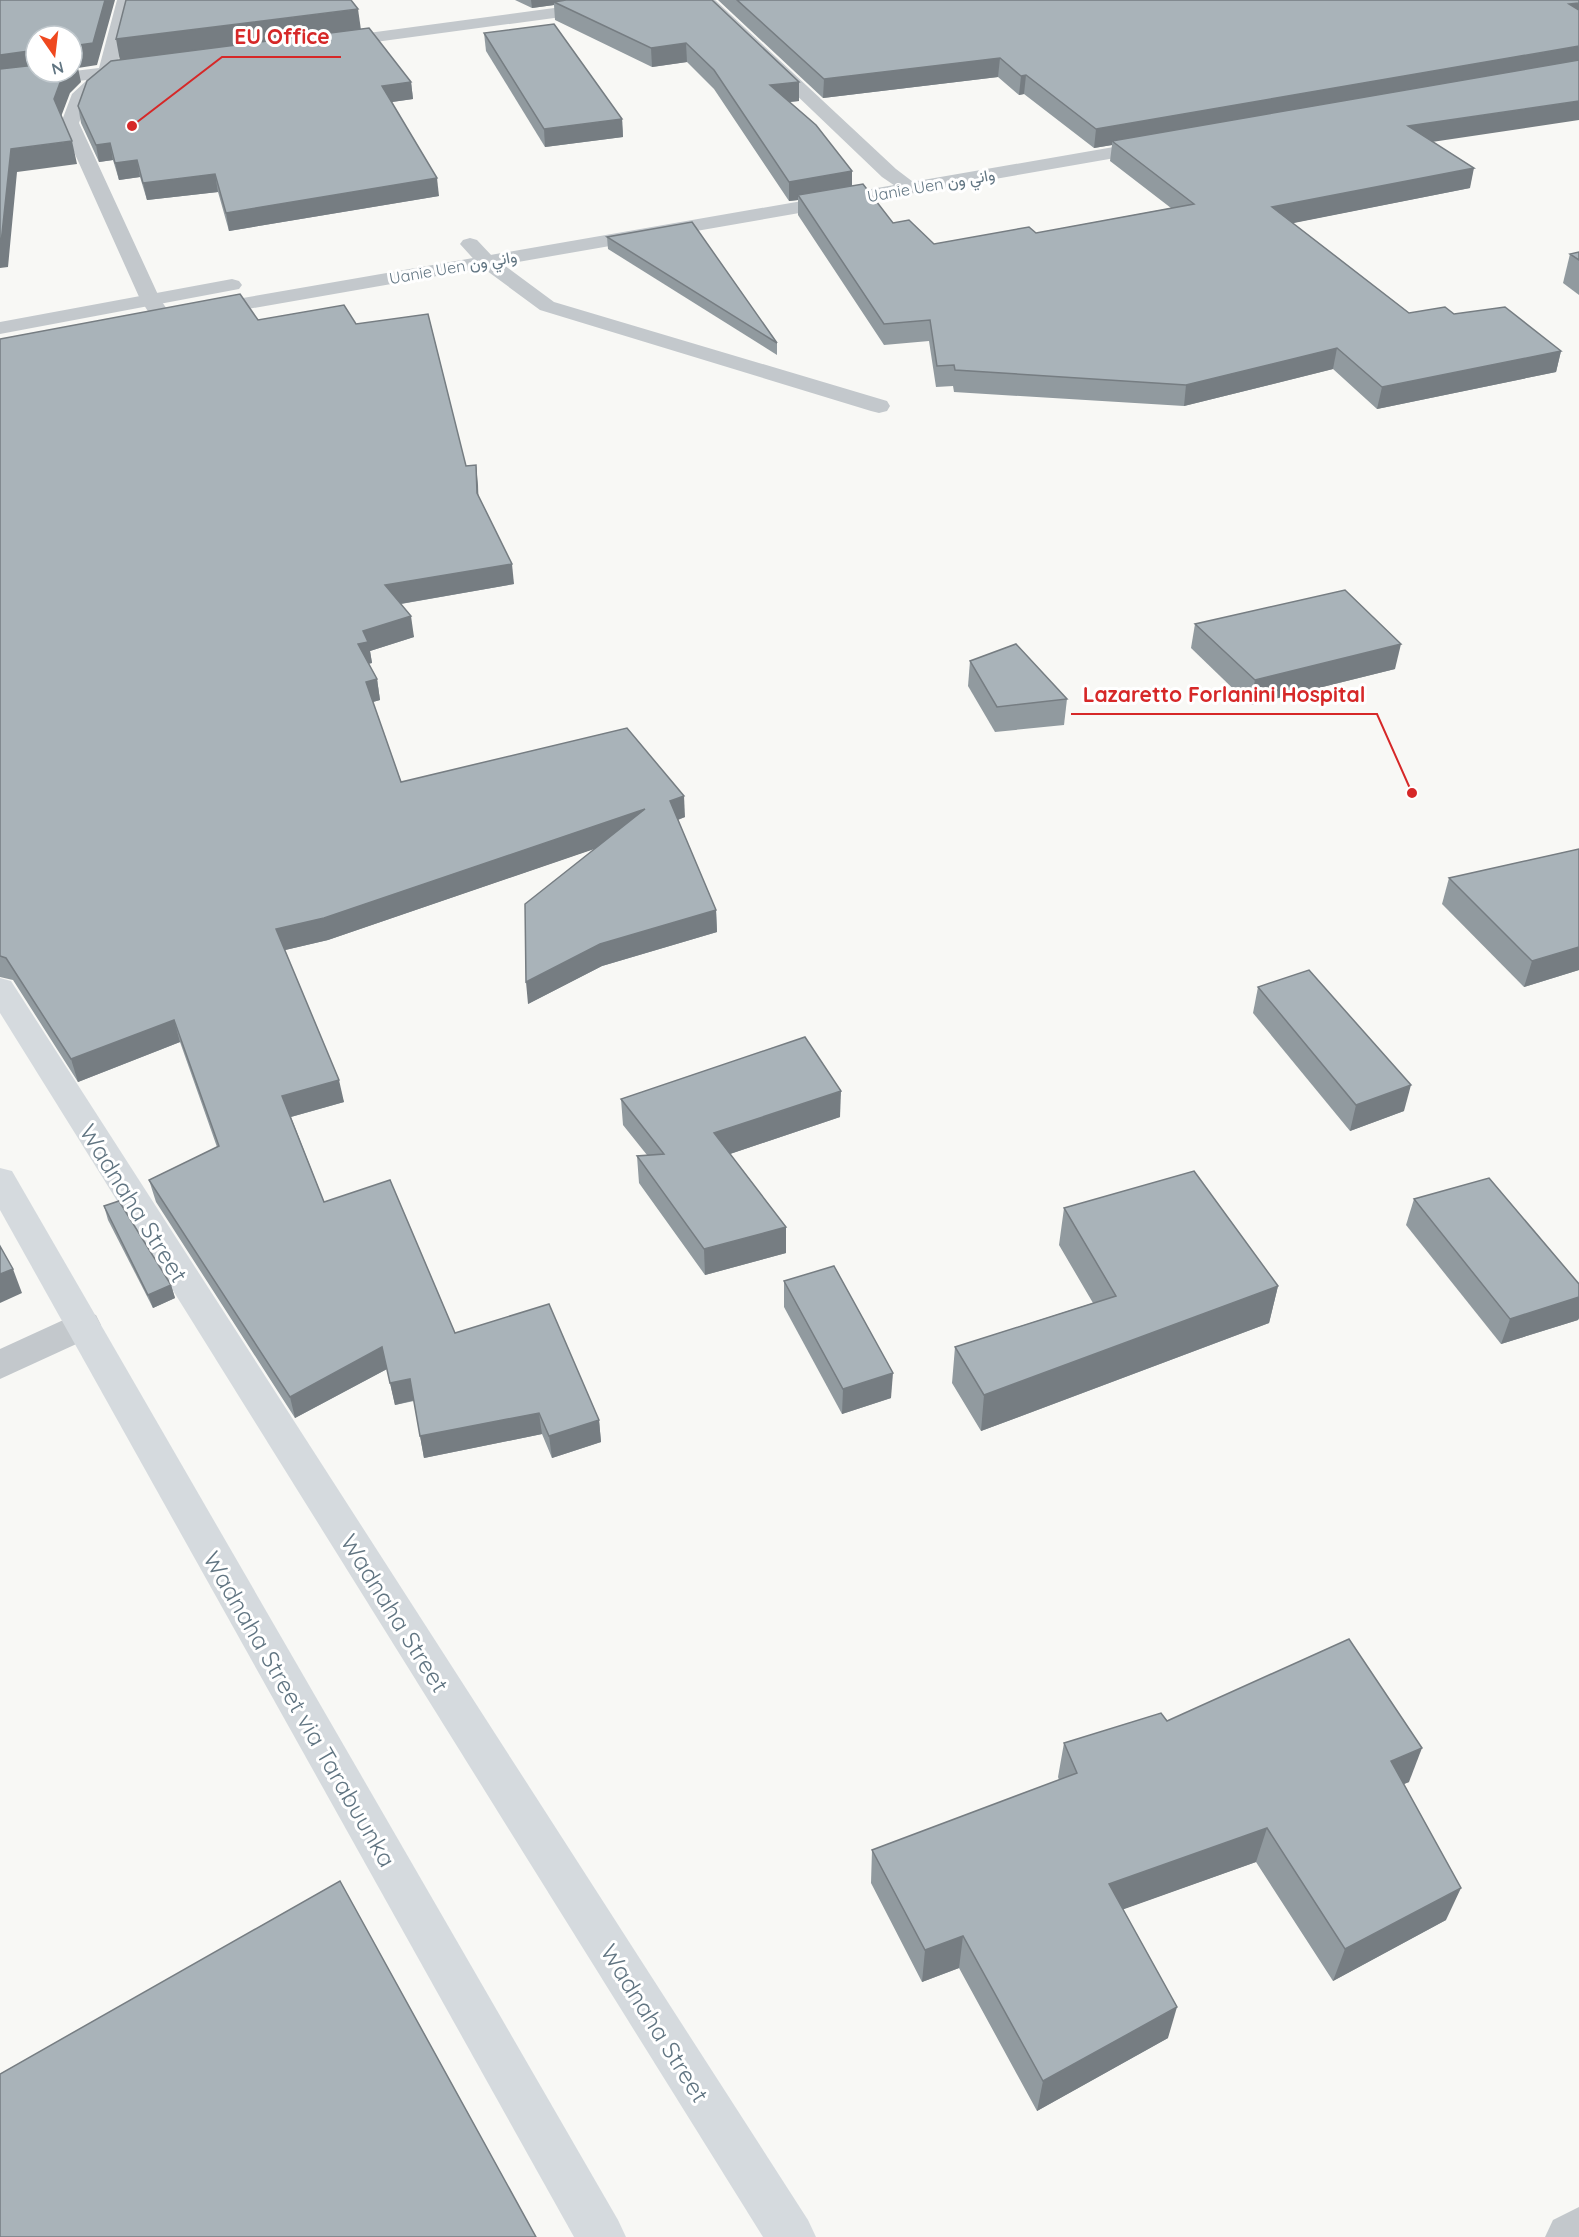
<svg xmlns="http://www.w3.org/2000/svg" width="1579" height="2237" viewBox="0 0 1579 2237" font-family="Quicksand,Vazirmatn,sans-serif">
<style>
.lines{fill:none;stroke-linecap:round;stroke-linejoin:round}
.minor{fill:#c3c8cc;fill-rule:evenodd}
.tertiary{fill:#c3c8cc;fill-rule:evenodd}
.secondary{fill:#d5dade;fill-rule:evenodd}
.wall{fill:#919a9f}
.shaded-wall{fill:#767d82}
.building{fill:#a9b3b9;stroke:#767d82;stroke-width:1.5}
.labels{text-anchor:middle;dominant-baseline:central;stroke-width:6;stroke-linejoin:round;paint-order:stroke}
.far-street-label{font-size:16px;fill:#617582;stroke:#fff}
.near-street-label{font-size:24px;fill:#617582;stroke:#fff}
.leader{fill:none;stroke:#d62828;stroke-width:2}
.callout-dot{fill:#d62828;stroke:#fff;stroke-width:2}
.callout-label{font-size:21px;text-anchor:middle;font-weight:bold;fill:#d62828;stroke:#fff;stroke-width:6;stroke-linejoin:round;paint-order:stroke}
</style>
<rect width="100%" height="100%" fill="#f8f8f5"/>
<g class="lines">
<g class="minor">
<path d="M117 0H133L117 66 140 63 146 64 149 68 146 72C136 74 122 72 112 77 93 85 86 105 79 123L160 299 173 318 169 322 162 324 155 322 140 299 61 123 72 94 87 80 0 90V80L99 68Z"/>
<path d="M613 0H658L650 5 331 48 325 47 322 43 325 39 331 38Z"/>
<path d="M697 0H715L896 169 921 188 918 192H904L882 177Z"/>
<path d="M470 238 477 240 493 257 554 302 887 401 890 406 887 411 879 413 871 411 540 310 479 265 460 244 463 240Z"/>
<path d="M83 1311 96 1315 101 1325 96 1335 0 1379V1349Z"/>
</g>
<g class="tertiary">
<path d="M1154 140 1161 142 1163 146 1161 150 202 317 195 315 191 311 195 307 202 305Z"/>
<path d="M232 279 239 281 242 285 239 289 0 334V322Z"/>
<path d="M1579 2207V2237H1545L1553 2220Z"/>
</g>
<g class="secondary">
<path d="M0 978 11 981 808 2220 816 2237H763L0 1013Z"/>
<path d="M0 1168 12 1171 618 2220 626 2237H574L0 1210Z"/>
</g>
</g>
<g class="wall">
<path d="M515 0H712L799 101 789 102 852 171V186L893 223 934 244 1036 233 1171 208 1110 161 1112 145 1094 148 1024 94 1019 95 998 77 823 98 718 0H1579L1432 141 1470 188 1292 223 1409 313 1454 314 1561 351 1556 372 1377 409 1333 369 1184 406 954 392 953 386 936 387 929 341 884 345 798 215V200L789 201 714 89 687 62 652 67 555 20 554 5 532 8Z"/>
<path d="M360 29 411 82 413 99 392 102 439 196 229 231 218 192 147 200 140 177 119 180 113 160 99 162 81 123 78 106 120 60Z"/>
<path d="M484 33 622 119 623 137 545 147 486 51Z"/>
<path d="M607 237 777 343V355L608 249Z"/>
<path d="M1579 252V295L1563 283 1570 254Z"/>
<path d="M258 320 356 324 466 466 476 465 478 496 514 584 401 604 414 637 370 651 372 663 368 664 377 679 380 700 373 702 401 782 685 817 678 820 716 910 717 932 602 966 528 1004 596 848 328 940 285 950 344 1102 291 1117 324 1202 455 1333 599 1420 601 1442 552 1458 542 1434 424 1458 414 1401 395 1405 387 1369 295 1418 156 1202 149 1180 217 1147 180 1042 78 1082 13 980 0 977V339Z"/>
<path d="M1195 624 1395 669 1250 705 1191 648Z"/>
<path d="M970 661 1067 699 1064 725 995 732 968 686Z"/>
<path d="M1579 849V970L1524 987 1442 904 1449 878Z"/>
<path d="M1258 987 1404 1111 1350 1131 1253 1013Z"/>
<path d="M621 1099 840 1117 730 1154 786 1227V1253L705 1275 639 1183 637 1156 647 1155 623 1125Z"/>
<path d="M1414 1199 1579 1284V1318L1578 1320 1501 1344 1406 1225Z"/>
<path d="M104 1206 171 1285 175 1298 153 1308 108 1220Z"/>
<path d="M1064 1208 1278 1286 1269 1323 981 1431 952 1383 955 1347 1093 1303 1059 1245Z"/>
<path d="M784 1281 891 1398 842 1414 784 1307Z"/>
<path d="M1167 1721 1409 1782 1403 1784 1446 1920 1333 1981 1256 1862 1123 1909 1168 2038 1037 2111 959 1968 922 1982 871 1883 872 1850 1059 1780 1058 1777 1064 1743Z"/>
</g>
<g class="shaded-wall">
<path d="M105 0H115L97 65 78 68 81 82 70 93 59 122 54 99 64 72H72V46Z"/>
<path d="M531 0H594L554 2V5L532 8Z"/>
<path d="M1579 3V20L1569 4Z"/>
<path d="M358 9 361 30 120 61 116 39Z"/>
<path d="M686 43 687 62 652 67 651 48Z"/>
<path d="M1579 46V62L1112 141V145L1094 148 1096 129Z"/>
<path d="M36 50V72L0 78V55Z"/>
<path d="M1000 58 998 77 823 98 824 79Z"/>
<path d="M1026 75 1024 94 1019 95 1021 76Z"/>
<path d="M411 82 413 99 385 103 382 86Z"/>
<path d="M799 82V101L770 104V85Z"/>
<path d="M1579 101V120L1405 146 1408 126Z"/>
<path d="M622 119 623 137 545 147 544 129Z"/>
<path d="M72 141 77 164 17 172 8 267 0 268V243L11 149Z"/>
<path d="M110 143 113 160 99 162 96 145Z"/>
<path d="M137 160 140 177 119 180 115 163Z"/>
<path d="M1474 168 1470 188 1269 228 1272 207Z"/>
<path d="M852 171V190L798 195V200L789 201V182Z"/>
<path d="M215 174 218 192 147 200 143 183Z"/>
<path d="M437 178 439 196 229 231 226 213Z"/>
<path d="M1337 348 1333 369 1184 406 1186 385Z"/>
<path d="M1561 351 1556 372 1377 409 1382 387Z"/>
<path d="M476 465 478 485 479 513 477 493Z"/>
<path d="M512 564 514 584 388 606 385 585Z"/>
<path d="M411 616 414 637 370 651 372 663 361 665 358 644 363 631Z"/>
<path d="M1401 644 1395 669 1250 705 1255 680Z"/>
<path d="M377 679 380 700 369 703 366 682Z"/>
<path d="M684 796 685 817 671 822 670 801Z"/>
<path d="M645 809 647 831 328 940 281 951 276 929Z"/>
<path d="M716 910 717 932 602 966 528 1004 526 982 600 944Z"/>
<path d="M1579 947V970L1524 987 1532 961Z"/>
<path d="M174 1020 180 1042 78 1082 71 1059Z"/>
<path d="M339 1080 344 1102 287 1118 282 1096Z"/>
<path d="M1411 1085 1404 1111 1350 1131 1356 1105Z"/>
<path d="M841 1091 840 1117 715 1159 714 1133Z"/>
<path d="M786 1227V1253L705 1275 704 1249Z"/>
<path d="M13 1269 22 1293 0 1303V1274Z"/>
<path d="M171 1285 175 1298 153 1308 148 1295Z"/>
<path d="M1278 1286 1269 1323 981 1431 984 1395Z"/>
<path d="M1579 1297V1318L1578 1320 1501 1344 1510 1319Z"/>
<path d="M382 1347 387 1369 295 1418 290 1397Z"/>
<path d="M893 1373 891 1398 842 1414 843 1389Z"/>
<path d="M410 1379 415 1400 395 1405 390 1383Z"/>
<path d="M539 1413 542 1434 424 1458 420 1436Z"/>
<path d="M599 1420 601 1442 552 1458 549 1436Z"/>
<path d="M1422 1748 1409 1782 1378 1795 1391 1761Z"/>
<path d="M1267 1828 1256 1862 1102 1917 1109 1884Z"/>
<path d="M1461 1888 1446 1920 1333 1981 1345 1949Z"/>
<path d="M963 1936 959 1968 922 1982 925 1950Z"/>
<path d="M1177 2007 1168 2038 1037 2111 1043 2081Z"/>
</g>
<g class="building">
<path d="M0 0H105L93 43 72 46V36H36V50L0 55Z"/>
<path d="M126 0H351L358 9 116 39Z"/>
<path d="M566 0H712L799 82 770 85 816 125 852 171 789 182 714 70 686 43 651 48 554 2Z"/>
<path d="M737 0H1579V3L1569 4 1579 10V46L1096 129 1026 75 1021 76 1000 58 824 79Z"/>
<path d="M554 24 622 119 544 129 484 33Z"/>
<path d="M369 28 411 82 382 86 437 178 226 213 215 174 143 183 137 160 115 163 110 143 96 145 78 106 87 81 111 61Z"/>
<path d="M1579 60V101L1408 126 1474 168 1272 207 1409 313 1445 307 1454 314 1505 307 1561 351 1382 387 1337 348 1186 385 955 370 954 365 937 366 930 320 884 324 798 195 863 184 893 223 909 220 934 244 1029 227 1036 233 1194 204 1112 141Z"/>
<path d="M36 65V72H64L54 99 72 141 11 149 1 243H0V69Z"/>
<path d="M692 222 777 343 607 237Z"/>
<path d="M1579 252V260L1570 254Z"/>
<path d="M240 294 258 320 344 305 356 324 428 314 466 466 476 465 477 493 512 564 385 585 411 616 363 631 368 642 358 644 377 679 366 682 401 782 627 728 684 796 670 801 716 910 600 944 526 982 525 904 645 809 324 918 276 929 339 1080 282 1096 324 1202 390 1180 455 1333 549 1304 599 1420 549 1436 539 1413 420 1436 410 1379 390 1383 382 1347 290 1397 149 1180 219 1146 174 1020 71 1059 6 958 0 956V339Z"/>
<path d="M1345 590 1401 644 1255 680 1195 624Z"/>
<path d="M1016 644 1067 699 997 707 970 661Z"/>
<path d="M1579 849V947L1532 961 1449 878Z"/>
<path d="M1309 970 1411 1085 1356 1105 1258 987Z"/>
<path d="M805 1037 841 1091 714 1133 786 1227 704 1249 637 1156 664 1154 621 1099Z"/>
<path d="M1194 1171 1278 1286 984 1395 955 1347 1116 1296 1064 1208Z"/>
<path d="M1489 1178 1579 1284V1297L1510 1319 1414 1199Z"/>
<path d="M119 1201 171 1285 148 1295 104 1206Z"/>
<path d="M0 1246 13 1269 0 1274Z"/>
<path d="M834 1266 893 1373 843 1389 784 1281Z"/>
<path d="M1349 1639 1422 1748 1391 1761 1461 1888 1345 1949 1267 1828 1109 1884 1177 2007 1043 2081 963 1936 925 1950 872 1850 1077 1773 1064 1743 1161 1713 1167 1721Z"/>
<path d="M340 1881 536 2237H0V2074Z"/>
</g>
<g class="labels">
<g class="far-street-label">
<text transform="translate(931 185) rotate(-10)">Uanie Uen واني ون</text>
<text transform="translate(453 267) rotate(-10)">Uanie Uen واني ون</text>
</g>
<g class="near-street-label">
<text transform="translate(134 1203) rotate(58)">Wadnaha Street</text>
<text transform="translate(395 1613) rotate(58)">Wadnaha Street</text>
<text transform="translate(300 1709) rotate(60)">Wadnaha Street via Tarabuunka</text>
<text transform="translate(655 2023) rotate(58)">Wadnaha Street</text>
</g>
</g>
<path class="leader" d="M132 126L222 57H341M1412 793L1377 714H1071"/>
<g class="callout-dot">
<circle cx="132" cy="126" r="6"/>
<circle cx="1412" cy="793" r="6"/>
</g>
<g class="callout-label">
<text x="282" y="44">EU Office</text>
<text x="1224" y="702">Lazaretto Forlanini Hospital</text>
</g>
<g transform="translate(54 54) rotate(166)"><circle r="28" fill="#ffffff" stroke="#c0c8cd" stroke-width="1.5"/>
<path d="M0-4.5L10 22L0 15L-10 22Z" fill="#ef481f"/>
<text y="-9" font-size="16" font-weight="bold" text-anchor="middle" fill="#617582">N</text>
</g>
</svg>
